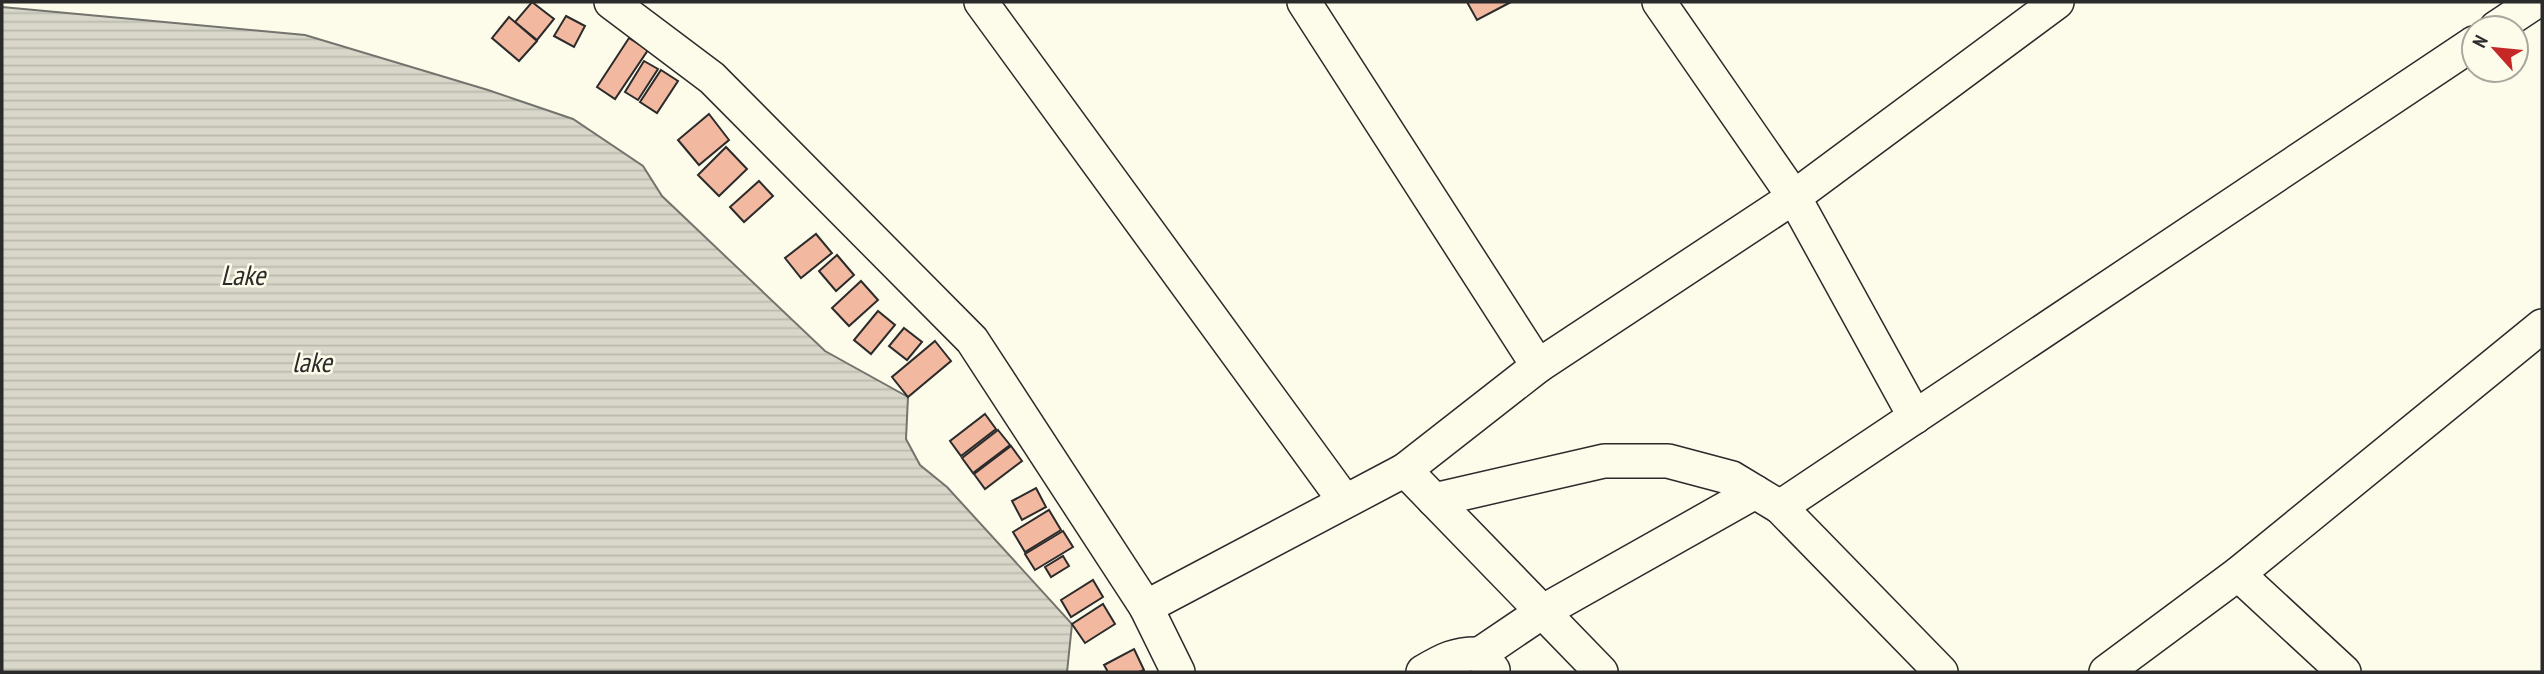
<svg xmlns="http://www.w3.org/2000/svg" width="2544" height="674" viewBox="0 0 2544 674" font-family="'PT Sans Narrow',sans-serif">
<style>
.water{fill:url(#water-rules);stroke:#74746e;stroke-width:2}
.building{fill:#f2b8a0;stroke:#2b2b2b;stroke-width:2}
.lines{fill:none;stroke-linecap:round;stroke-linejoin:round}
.minor-casing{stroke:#2b2b2b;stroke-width:36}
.minor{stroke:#fdfbea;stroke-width:33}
.labels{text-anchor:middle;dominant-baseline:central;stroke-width:5;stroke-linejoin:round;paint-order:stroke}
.water-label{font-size:28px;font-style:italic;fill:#2b2b2b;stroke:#fdfbea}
</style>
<defs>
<pattern id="water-rules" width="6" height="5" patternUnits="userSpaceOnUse" patternTransform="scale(1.75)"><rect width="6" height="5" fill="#d8d7c9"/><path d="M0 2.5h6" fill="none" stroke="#bab9ad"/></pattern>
</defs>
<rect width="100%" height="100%" fill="#fdfbea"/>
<path class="water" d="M2 7 305 35 488 90 573 119 643 166 662 196 825 351 908 397 906 439 920 465 947 487 1072 624 1067 672H2Z"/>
<g class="building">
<path d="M532 2 554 19 537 40 515 22Z"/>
<path d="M1467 2H1511L1477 20Z"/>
<path d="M566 16 585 26 574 47 554 36Z"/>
<path d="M509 17 537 41 519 61 492 38Z"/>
<path d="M629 38 648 50 615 99 597 87Z"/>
<path d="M644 61 658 69 638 100 625 92Z"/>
<path d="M661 70 678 81 657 113 640 102Z"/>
<path d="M709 114 729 140 699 165 678 140Z"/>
<path d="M726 147 747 169 719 196 698 175Z"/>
<path d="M759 181 773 196 744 222 730 207Z"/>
<path d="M816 234 832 253 801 278 785 258Z"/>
<path d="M837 255 854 275 836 291 819 271Z"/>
<path d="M861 281 878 300 849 326 832 308Z"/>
<path d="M878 311 895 325 871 354 854 340Z"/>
<path d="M904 328 922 342 907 360 889 346Z"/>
<path d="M935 341 951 361 908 397 892 377Z"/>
<path d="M985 414 996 429 961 456 950 441Z"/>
<path d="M998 430 1010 445 973 473 962 458Z"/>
<path d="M1011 446 1022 461 985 489 974 474Z"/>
<path d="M1036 488 1046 507 1022 520 1012 501Z"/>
<path d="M1049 510 1061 530 1025 552 1013 532Z"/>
<path d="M1063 531 1073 547 1035 570 1025 554Z"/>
<path d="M1063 556 1069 566 1051 577 1045 567Z"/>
<path d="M1093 580 1103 597 1071 617 1061 600Z"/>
<path d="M1103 604 1115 624 1085 643 1072 624Z"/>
<path d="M1134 649 1144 670 1139 672H1108L1104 665Z"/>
</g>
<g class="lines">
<g class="minor-casing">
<g id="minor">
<path d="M611 2 712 78 972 340 1146 607 1178 672"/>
<path d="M981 2 1344 500"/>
<path d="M1304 2 1538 366 1405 470 1601 672"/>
<path d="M2496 28 2535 2"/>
<path d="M1538 366 1794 197 1659 2"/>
<path d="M1915 417 1794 197 2057 2"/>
<path d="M1434 500 1604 461H1668L1732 478 1780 507 1941 672"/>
<path d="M1780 507 2474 43"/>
<path d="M2238 574 2344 672"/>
<path d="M1146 607 1405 470"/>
<path d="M1480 654 1542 612 1755 492"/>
<path d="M1423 672C1443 660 1456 653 1480 654L1493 670"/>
<path d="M2106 672 2238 574 2542 326"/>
</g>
</g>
<use href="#minor" class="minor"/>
</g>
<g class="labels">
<g class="water-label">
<text x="243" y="274">Lake</text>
<text x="312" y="361">lake</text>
</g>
</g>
<rect width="2544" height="674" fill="none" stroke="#2b2b2b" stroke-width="7"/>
<g transform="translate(2495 49) rotate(297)"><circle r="33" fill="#fdfbea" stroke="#a9a89e" stroke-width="2"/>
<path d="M0-5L12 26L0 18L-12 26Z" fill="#c62828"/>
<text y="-10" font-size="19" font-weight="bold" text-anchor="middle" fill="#2b2b2b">N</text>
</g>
</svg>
